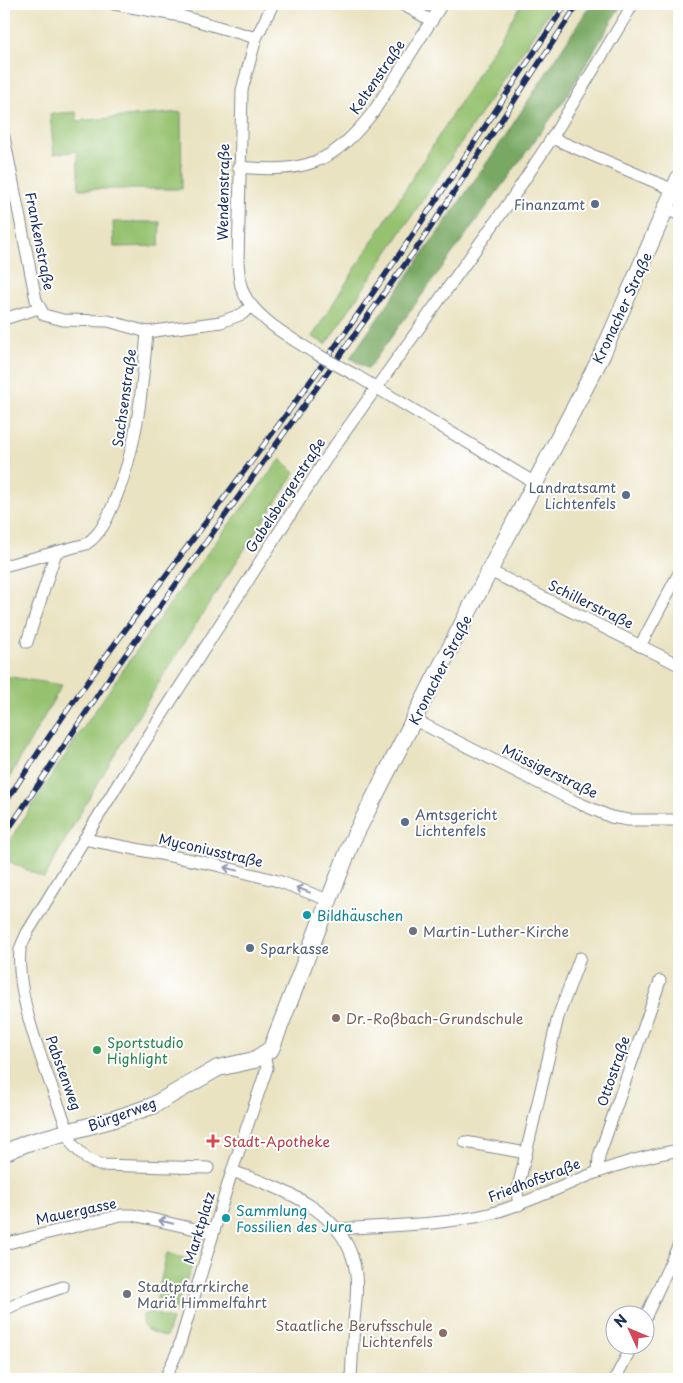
<svg xmlns="http://www.w3.org/2000/svg" width="683" height="1383" viewBox="0 0 683 1383" font-family="'Playpen Sans',sans-serif">
<style>
.green{fill:#96c26f;stroke:#587866}
.forest{fill:#78a862;stroke:#4a6c60}
.lines{fill:none;stroke-linecap:round;stroke-linejoin:round}
.street-casing{stroke:#828990;stroke-width:13}
.secondary-casing{stroke:#828990;stroke-width:18}
.street{stroke:#fff;stroke-width:11}
.secondary{stroke:#fff;stroke-width:16}
.rail-casing{stroke:#1b2f5e;stroke-width:5.5}
.rail{stroke:#fff;stroke-width:4;stroke-dasharray:11;stroke-linecap:butt}
.street-bridge-casing{stroke:#828990;stroke-width:13;stroke-linecap:butt}
.street-bridge{stroke:#fff;stroke-width:11}
.oneway{stroke:#8d97ae}
.service-dot{fill:#5c6f8a;stroke:#fff;stroke-width:2}
.culture-dot{fill:#0f9aa8;stroke:#fff;stroke-width:2}
.worship-dot{fill:#6b7280;stroke:#fff;stroke-width:2}
.education-dot{fill:#8d6e63;stroke:#fff;stroke-width:2}
.leisure-dot{fill:#2e9e5b;stroke:#fff;stroke-width:2}
.health-dot{fill:#e0444e;stroke:#fff;stroke-width:2}
.labels{text-anchor:middle;dominant-baseline:central;stroke-width:4;stroke-linejoin:round;paint-order:stroke}
.street-label{font-size:14px;fill:#1b2f5e;stroke:#fff}
.service-label{font-size:14px;fill:#4e5e75;stroke:#fff;text-anchor:end}
.culture-label{font-size:14px;fill:#0d838f;stroke:#fff;text-anchor:start}
.worship-label{font-size:14px;fill:#5b616d;stroke:#fff;text-anchor:start}
.education-label{font-size:14px;fill:#785e54;stroke:#fff;text-anchor:start}
.leisure-label{font-size:14px;fill:#27864d;stroke:#fff;text-anchor:start}
.health-label{font-size:14px;fill:#be3a42;stroke:#fff;text-anchor:start}
</style>
<rect width="100%" height="100%" fill="#fff"/>
<filter id="ink" filterUnits="userSpaceOnUse"><feTurbulence type="fractalNoise" baseFrequency=".02" numOctaves="2"/><feDisplacementMap in="SourceGraphic" scale="10" xChannelSelector="R" yChannelSelector="G"/><feConvolveMatrix kernelMatrix="1 2 1 2 8 2 1 2 1" color-interpolation-filters="sRGB"/></filter>
<filter id="wash" filterUnits="userSpaceOnUse"><feTurbulence type="fractalNoise" baseFrequency=".0096" numOctaves="4" result="noise"/><feDisplacementMap in="SourceGraphic" scale="20" xChannelSelector="R" yChannelSelector="G"/><feGaussianBlur stdDeviation="1.12" result="paint"/><feColorMatrix in="noise" values="0 0 0 0 0 0 0 0 0 0 0 0 0 0 0 0 0 1.4 0 .05"/><feComposite in="paint" operator="in"/></filter>
<g filter="url(#wash)">
<rect width="100%" height="100%" fill="#eae3c2"/>
<g class="green">
<path d="M522 4H554L326 344 312 337Z"/>
<path d="M76 112 77 121 181 112 182 189H79L77 151 54 154 50 114Z"/>
<path d="M113 222H160L159 246 114 247Z"/>
<path d="M281 459 295 473C208 604 119 740 44 878L4 859V849C90 715 180 583 281 459Z"/>
<path d="M4 676 62 685 4 787Z"/>
<path d="M167 1253 194 1261 174 1313 160 1308 156 1302Z"/>
<path d="M151 1312 172 1320 166 1337 147 1330 143 1326V1315Z"/>
</g>
<path class="forest" d="M591 4H622L565 99 368 369 350 358 502 141Z"/>
</g>
<g filter="url(#ink)">
<g class="lines">
<g class="street-casing">
<g id="street">
<path d="M114 4 181 16 256 38"/>
<path d="M273 4 256 38 242 90 238 263C239 271 239 279 241 286 249 315 289 337 313 352"/>
<path d="M402 4 432 21"/>
<path d="M4 137 36 300 44 315 63 320 108 321 147 332 221 322 242 314 252 306"/>
<path d="M552 138 674 190"/>
<path d="M238 167C305 173 332 165 374 111L442 4"/>
<path d="M667 210 679 214"/>
<path d="M4 319 39 308"/>
<path d="M357 376 535 483"/>
<path d="M4 566 86 544C102 533 108 517 115 500 138 445 142 390 147 332"/>
<path d="M490 571 679 665"/>
<path d="M27 642 56 552"/>
<path d="M640 646 679 573"/>
<path d="M415 720 574 801 611 817 628 820H679"/>
<path d="M84 839 212 864 278 881 328 900"/>
<path d="M465 1142 526 1153"/>
<path d="M208 1168 99 1165 87 1159 73 1145C55 1091 15 1006 20 950 21 945 25 938 27 933L126 771 331 451 513 197 552 138 633 4"/>
<path d="M232 1171C283 1189 350 1212 356 1275 358 1290 355 1307 354 1322 353 1341 352 1360 351 1379"/>
<path d="M598 1172 599 1156 660 981"/>
<path d="M519 1205 517 1192 558 1017 580 958"/>
<path d="M338 1229C388 1225 439 1226 489 1214 526 1204 560 1187 595 1173 622 1163 651 1155 679 1150"/>
<path d="M4 1244 121 1215H133L213 1233"/>
<path d="M4 1310 23 1301 63 1287"/>
<path d="M646 1316 679 1244"/>
<path d="M165 1379 178 1350 232 1171 267 1068 264 1055"/>
<path d="M615 1379 632 1346"/>
</g>
</g>
<g class="secondary-casing">
<path id="secondary" d="M4 1153 27 1143 111 1120 152 1106 218 1068 254 1060 271 1049 352 841 502 546 602 355 679 178"/>
</g>
<use href="#street" class="street"/>
<use href="#secondary" class="secondary"/>
<g class="rail-casing">
<g id="rail">
<path d="M4 805C97 658 208 524 309 383 399 259 482 131 566 4"/>
<path d="M4 836 111 675 421 242 578 4"/>
</g>
</g>
<use href="#rail" class="rail"/>
<g class="street-bridge-casing">
<path id="street-bridge" d="M313 352 357 376"/>
</g>
<use href="#street-bridge" class="street-bridge"/>
</g>
<defs><path id="oneway-shaft" d="M-6 0H5M1.5-3L5.5 0L1.5 3" fill="none" stroke-width="1.6" stroke-linecap="round" stroke-linejoin="round" transform="scale(1.25)"/></defs>
<g class="oneway">
<use href="#oneway-shaft" transform="translate(231 869) rotate(-166)"/>
<use href="#oneway-shaft" transform="translate(303 890) rotate(-159)"/>
<use href="#oneway-shaft" transform="translate(166 1222) rotate(-167)"/>
</g>
</g>
<g class="service-dot">
<circle cx="595" cy="204" r="5"/>
<circle cx="626" cy="495" r="5"/>
<circle cx="405" cy="822" r="5"/>
<circle cx="250" cy="948" r="5"/>
</g>
<g class="culture-dot">
<circle cx="307" cy="915" r="5"/>
<circle cx="226" cy="1218" r="5"/>
</g>
<g class="worship-dot">
<circle cx="413" cy="931" r="5"/>
<circle cx="127" cy="1294" r="5"/>
</g>
<g class="education-dot">
<circle cx="336" cy="1018" r="5"/>
<circle cx="443" cy="1333" r="5"/>
</g>
<circle class="leisure-dot" cx="97" cy="1050" r="5"/>
<path class="health-dot" d="M210.5 1133.5h5v5h5v5h-5v5h-5v-5h-5v-5h5z"/>
<g class="labels">
<g class="street-label">
<text transform="translate(377 77) rotate(-56)">Keltenstraße</text>
<text transform="translate(223 192) rotate(-89)">Wendenstraße</text>
<text transform="translate(40 241) rotate(79)">Frankenstraße</text>
<text transform="translate(622 308) rotate(-65)">Kronacher Straße</text>
<text transform="translate(124 398) rotate(-82)">Sachsenstraße</text>
<text transform="translate(285 495) rotate(-57)">Gabelsbergerstraße</text>
<text transform="translate(591 604) rotate(26)">Schillerstraße</text>
<text transform="translate(440 670) rotate(-63)">Kronacher Straße</text>
<text transform="translate(550 771) rotate(26)">Müssigerstraße</text>
<text transform="translate(211 850) rotate(13)">Myconiusstraße</text>
<text transform="translate(613 1071) rotate(-71)">Ottostraße</text>
<text transform="translate(64 1073) rotate(70)">Pabstenweg</text>
<text transform="translate(122 1114) rotate(-20)">Bürgerweg</text>
<text transform="translate(534 1180) rotate(-21)">Friedhofstraße</text>
<text transform="translate(76 1211) rotate(-12)">Mauergasse</text>
<text transform="translate(199 1228) rotate(-73)">Marktplatz</text>
</g>
<g class="service-label">
<text x="585" y="204">Finanzamt</text>
<text x="616" y="487">Landratsamt<tspan x="616" dy="16">Lichtenfels</tspan></text>
<text x="415" y="814" text-anchor="start">Amtsgericht<tspan x="415" dy="16">Lichtenfels</tspan></text>
<text x="260" y="948" text-anchor="start">Sparkasse</text>
</g>
<g class="culture-label">
<text x="317" y="915">Bildhäuschen</text>
<text x="236" y="1210">Sammlung<tspan x="236" dy="16">Fossilien des Jura</tspan></text>
</g>
<g class="worship-label">
<text x="423" y="931">Martin-Luther-Kirche</text>
<text x="137" y="1286">Stadtpfarrkirche<tspan x="137" dy="16">Mariä Himmelfahrt</tspan></text>
</g>
<g class="education-label">
<text x="346" y="1018">Dr.-Roßbach-Grundschule</text>
<text x="433" y="1325" text-anchor="end">Staatliche Berufsschule<tspan x="433" dy="16">Lichtenfels</tspan></text>
</g>
<g class="leisure-label">
<text x="107" y="1042">Sportstudio<tspan x="107" dy="16">Highlight</tspan></text>
</g>
<g class="health-label">
<text x="223" y="1141">Stadt-Apotheke</text>
</g>
</g>
<rect width="683" height="1383" fill="none" stroke="#fff" stroke-width="20"/>
<g transform="translate(630 1330) rotate(314)"><circle r="24" fill="#ffffff" stroke="#a4acbf"/>
<path d="M0-4L9 19L0 12L-9 19Z" fill="#d1495b"/>
<text y="-8" font-size="14" font-weight="bold" text-anchor="middle" fill="#1b2f5e">N</text>
</g>
</svg>
